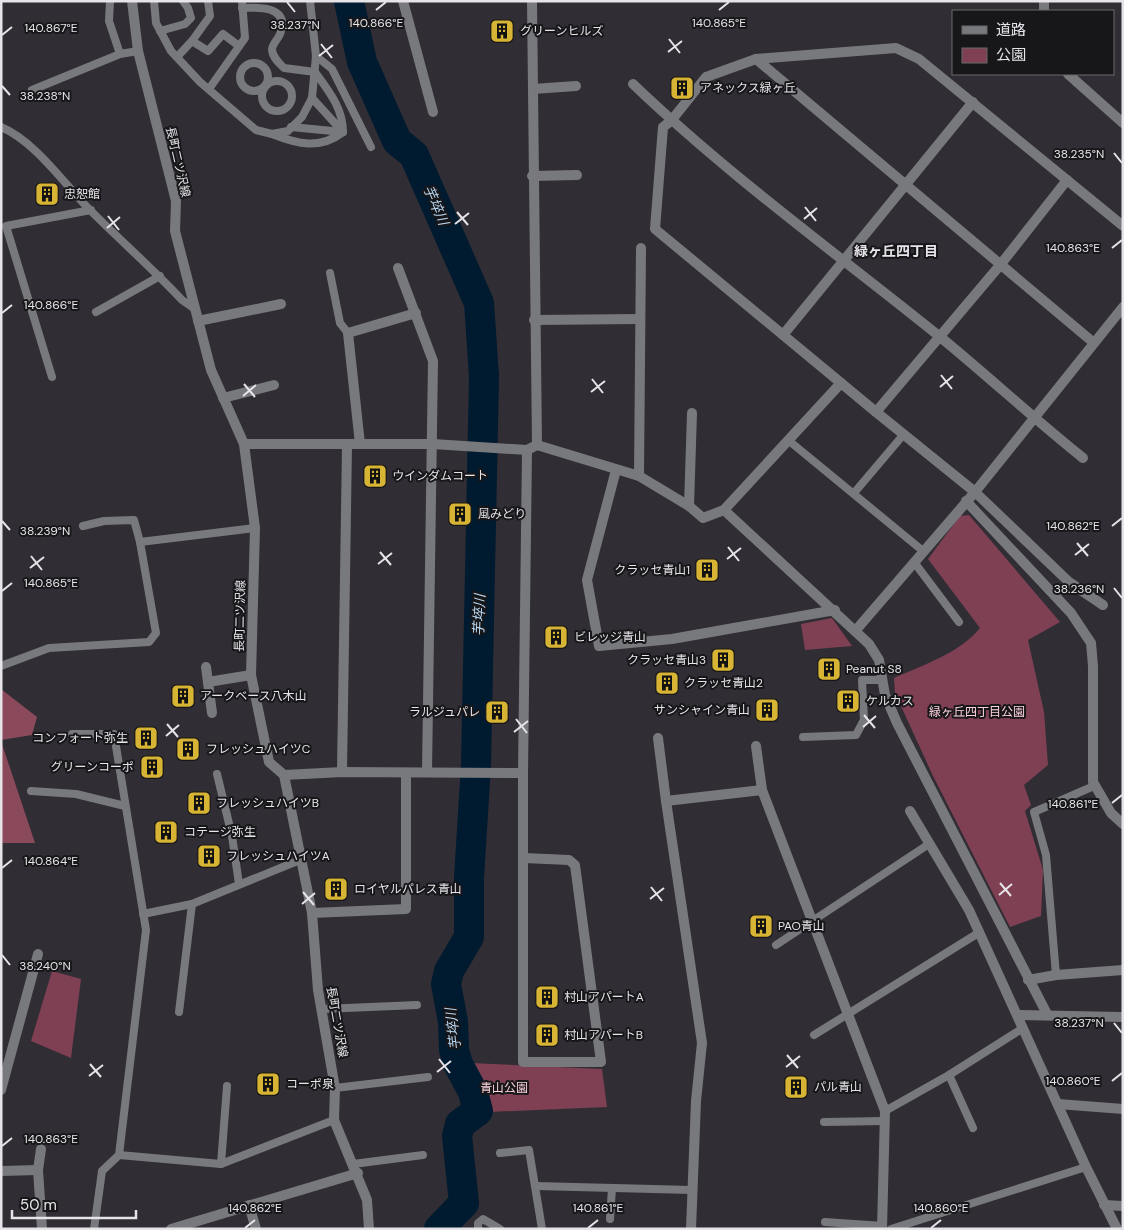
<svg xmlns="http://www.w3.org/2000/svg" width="1124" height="1230" viewBox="0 0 1124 1230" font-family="'DM Sans','Noto Sans JP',sans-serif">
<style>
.green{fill:#7e4052}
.forest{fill:#8b4a5c}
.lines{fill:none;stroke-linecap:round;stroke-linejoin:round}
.river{stroke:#001b30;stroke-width:30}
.service{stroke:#78797d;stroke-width:8}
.minor{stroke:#78797d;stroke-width:10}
.tertiary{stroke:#78797d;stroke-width:10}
.ticks{fill:none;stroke:#e6e4e9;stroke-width:2}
.labels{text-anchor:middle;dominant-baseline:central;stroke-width:4;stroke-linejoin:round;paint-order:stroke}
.poi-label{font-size:12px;fill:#e6e4e9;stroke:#171619;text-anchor:start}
.street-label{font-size:12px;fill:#e6e4e9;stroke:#171619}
.park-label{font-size:12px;fill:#fcd3dc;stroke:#171619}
.water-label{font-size:14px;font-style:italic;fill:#b8d7f1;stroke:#171619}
.neighbourhood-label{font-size:14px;font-weight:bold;fill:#e6e4e9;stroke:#171619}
.ticks-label{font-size:12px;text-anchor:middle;fill:#e6e4e9;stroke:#171619;stroke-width:4;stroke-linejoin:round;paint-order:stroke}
</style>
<rect width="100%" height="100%" fill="#302d34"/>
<g class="green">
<path d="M969 515 1060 622 1028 640 1044 712 1048 765 1024 785 1031 805 1025 811 1043 870 1041 916 1010 927 933 776 895 693 894 678C923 665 960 653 980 628L928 559 960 516Z"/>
<path d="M832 618 852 646 805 650 801 624Z"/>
<path d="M52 971 81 979 71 1058 31 1041Z"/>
<path d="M471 1063 602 1069 607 1107 488 1112Z"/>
</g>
<g class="forest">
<path d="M1 689 37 717 32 735 1 740Z"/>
<path d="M1 741 35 843H1Z"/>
</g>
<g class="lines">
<path class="river" d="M349 1 362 62 397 141 414 155 479 303 484 376 476 765 469 878V937L449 971 446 984 453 1022 454 1050 458 1064 473 1092 478 1111 460 1124 457 1136 464 1203 439 1229"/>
<g class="service">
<path d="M110 1 109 21 120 54"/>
<path d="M154 1 156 23 171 51 200 82 256 130 272 134 288 131 302 117 312 98 316 56 310 1"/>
<path d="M242 8C258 7 288 6 281 31 280 38 273 42 272 49 272 57 279 63 284 68L315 72C328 90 343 108 343 132 320 150 297 144 272 134"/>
<path d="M160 31 185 24 191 18 188 8 183 1"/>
<path d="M192 41 208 51 223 34 239 46"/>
<path d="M316 56 332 69 371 147"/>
<path d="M177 57 192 41 210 16 208 1"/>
<circle cx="254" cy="77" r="14"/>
<circle cx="277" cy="96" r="15"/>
<path d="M209 89 245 38 242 1"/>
<path d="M32 90 120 54 138 51"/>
<path d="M312 98 343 132"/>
<path d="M1 127C35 141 65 185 91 211 121 241 153 269 182 300L195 309"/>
<path d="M291 127 343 132"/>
<path d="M330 273 340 323 348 333"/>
<path d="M96 312 160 276"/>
<path d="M52 377 6 226 91 210"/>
<path d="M788 440 923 551"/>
<path d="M854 493 904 434"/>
<path d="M140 542 255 528"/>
<path d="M914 562 959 622"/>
<path d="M1 666 49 648 149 642 156 633 140 542 134 520 104 521 83 526"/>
<path d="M72 734H114L146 930 119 1155 102 1171 94 1229"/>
<path d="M803 737 856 735 864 720 862 680H883"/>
<path d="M217 774 232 836 239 884"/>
<path d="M31 791 76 794 125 806"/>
<path d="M143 914 192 904 300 860"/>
<path d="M776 945 929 844"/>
<path d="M1056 975 1046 855 1034 812 1094 786"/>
<path d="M323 1009 417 1005"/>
<path d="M179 1012 192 904"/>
<path d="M814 1035 980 932"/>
<path d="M949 1075 973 1128"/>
<path d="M335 1088 428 1077"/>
<path d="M885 1111 949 1075 1023 1028"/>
<path d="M824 1122 885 1121"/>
<path d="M500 1153 529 1150 542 1229"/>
<path d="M119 1155 221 1164 334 1120"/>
<path d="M221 1164 227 1086"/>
<path d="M353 1164 423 1155"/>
<path d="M536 1186 692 1190"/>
<path d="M610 1219 612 1188"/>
<path d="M825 1222 883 1226"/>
<path d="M478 1229V1223L483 1219 500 1229"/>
<path d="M891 1229 1086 1167"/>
</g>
<g class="minor">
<path d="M403 1 433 112"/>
<path d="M532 1 537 445"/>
<path d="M1044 11V1"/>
<path d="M756 59 1094 343"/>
<path d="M1068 74 1123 123"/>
<path d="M633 84C728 175 836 253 939 336 988 376 1034 419 1083 458"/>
<path d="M533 89 576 86"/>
<path d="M532 176 577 175"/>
<path d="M176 201 175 231 211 370 244 444 255 528 251 675 269 762 284 775 312 913 318 990 335 1088 334 1120 367 1200 369 1229"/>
<path d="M398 268 433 361 427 772"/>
<path d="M534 320 640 319"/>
<path d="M198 321 281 304"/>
<path d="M783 335 973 102"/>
<path d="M223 398 274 385"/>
<path d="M876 412 1001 264 1067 180"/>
<path d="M244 444H433L527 450 537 445 639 476 689 506 703 518 724 510 841 383"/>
<path d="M360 444 348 333 416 313"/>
<path d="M616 470 587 580 599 646 672 639 835 610"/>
<path d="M639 476 641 248"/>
<path d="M966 501 1071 613 1091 643 1093 666V782L1111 813 1123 824"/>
<path d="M689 506 692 413"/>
<path d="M724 510 869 644 879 660 885 695 897 723 1047 1014"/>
<path d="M1103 605 1069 582 975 492 876 412 655 229 663 127 671 121 706 77 756 59 896 48 919 59 1123 226"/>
<path d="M856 630 975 492 1123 307"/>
<path d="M206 667 212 713"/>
<path d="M208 682 251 675"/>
<path d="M658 738 666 801"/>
<path d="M756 746 762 790"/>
<path d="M342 772 347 445"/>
<path d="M284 775 342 772 523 773"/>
<path d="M910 811 969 910 1086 1167 1117 1229"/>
<path d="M524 858 569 860 575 865 601 1062H523V773L527 450"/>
<path d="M312 913 406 909V773"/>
<path d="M1028 980 1056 975 1123 970"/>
<path d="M1018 1015 1123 1017"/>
<path d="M1 1090 38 954"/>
<path d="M1058 1104 1123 1109"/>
<path d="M41 1149 38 1170 42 1229"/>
<path d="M1 1171 38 1170"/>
<path d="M249 1205 256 1229"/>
<path d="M1104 1205 1123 1206"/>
<path d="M171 1229 358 1173"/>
<path d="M691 1229 696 1101 702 1043 666 801 762 790 885 1111 882 1229"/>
</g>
<path class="tertiary" d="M132 1 138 51 176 201"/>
</g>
<path class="ticks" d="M287 2 295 12M376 10 386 2M719 10 729 2M2 35 12 27M669 39 680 53M321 44 332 58M668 52 682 41M319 56 333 45M2 86 10 95M1114 153 1122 163M805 207 816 221M457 212 468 225M108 216 119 230M804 219 817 208M455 224 469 213M107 228 120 217M1112 248 1122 240M2 313 12 305M941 375 952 389M592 379 603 393M244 384 255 397M940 387 953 376M591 392 605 381M243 396 256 385M2 521 10 530M1112 526 1122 518M1077 543 1088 556M728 547 739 561M380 552 391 565M1075 555 1089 544M31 556 42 570M727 559 741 548M378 564 392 553M30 568 44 557M1114 588 1122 598M2 591 12 583M864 715 875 728M516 719 527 733M167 724 178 737M863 727 876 716M514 732 528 721M166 736 179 725M1112 803 1122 795M2 868 12 860M1000 883 1011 896M651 887 662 901M303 892 314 905M999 895 1012 884M650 899 664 888M302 904 315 893M2 955 10 965M1114 1023 1122 1033M787 1055 798 1068M439 1059 450 1073M90 1064 101 1077M786 1067 800 1056M437 1072 451 1061M89 1076 103 1065M1112 1081 1122 1073M2 1146 12 1138M245 1228 255 1220M588 1228 598 1220M931 1228 941 1220"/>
<defs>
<g id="building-square" transform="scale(1.25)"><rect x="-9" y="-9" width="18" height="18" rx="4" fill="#d7b434" stroke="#171619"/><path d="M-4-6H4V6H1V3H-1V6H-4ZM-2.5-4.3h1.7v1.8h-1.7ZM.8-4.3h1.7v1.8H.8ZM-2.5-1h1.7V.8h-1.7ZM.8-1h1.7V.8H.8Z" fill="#111"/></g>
</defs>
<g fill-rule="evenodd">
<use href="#building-square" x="502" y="31"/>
<use href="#building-square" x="682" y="88"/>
<use href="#building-square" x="47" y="194"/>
<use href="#building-square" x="375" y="476"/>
<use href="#building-square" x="460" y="514"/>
<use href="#building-square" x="707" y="570"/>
<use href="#building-square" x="556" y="637"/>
<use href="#building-square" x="723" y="660"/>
<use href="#building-square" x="829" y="669"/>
<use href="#building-square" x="667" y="683"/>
<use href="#building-square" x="183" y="696"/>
<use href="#building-square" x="848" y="701"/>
<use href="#building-square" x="767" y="710"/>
<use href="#building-square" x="497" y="712"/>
<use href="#building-square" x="146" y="738"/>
<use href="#building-square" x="188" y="749"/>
<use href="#building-square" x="152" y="767"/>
<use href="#building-square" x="199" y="803"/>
<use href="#building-square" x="166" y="832"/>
<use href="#building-square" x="209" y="856"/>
<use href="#building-square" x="336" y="889"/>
<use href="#building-square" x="761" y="926"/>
<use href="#building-square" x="547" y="997"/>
<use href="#building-square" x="547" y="1035"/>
<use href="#building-square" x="268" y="1084"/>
<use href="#building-square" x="796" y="1087"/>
</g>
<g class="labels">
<g class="poi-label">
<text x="520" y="31">グリーンヒルズ</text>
<text x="700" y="88">アネックス緑ヶ丘</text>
<text x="64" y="194">忠恕館</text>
<text x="392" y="476">ウインダムコート</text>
<text x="478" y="514">風みどり</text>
<text x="690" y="570" text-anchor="end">クラッセ青山1</text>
<text x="574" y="637">ビレッジ青山</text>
<text x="706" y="660" text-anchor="end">クラッセ青山3</text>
<text x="846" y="669">Peanut S8</text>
<text x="684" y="683">クラッセ青山2</text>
<text x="200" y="696">アークベース八木山</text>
<text x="866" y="701">ケルカス</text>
<text x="750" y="710" text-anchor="end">サンシャイン青山</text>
<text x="480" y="712" text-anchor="end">ラルジュパレ</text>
<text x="128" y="738" text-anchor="end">コンフォート弥生</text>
<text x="206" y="749">フレッシュハイツC</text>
<text x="134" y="767" text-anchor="end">グリーンコーポ</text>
<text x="216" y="803">フレッシュハイツB</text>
<text x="184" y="832">コテージ弥生</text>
<text x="226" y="856">フレッシュハイツA</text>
<text x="354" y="889">ロイヤルパレス青山</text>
<text x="778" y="926">PAO青山</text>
<text x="564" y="997">村山アパートA</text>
<text x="564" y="1035">村山アパートB</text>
<text x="286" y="1084">コーポ泉</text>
<text x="814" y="1087">パル青山</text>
</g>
<g class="street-label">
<text transform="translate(178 162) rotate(77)">長町二ツ沢線</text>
<text transform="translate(240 616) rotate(-89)">長町二ツ沢線</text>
<text transform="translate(337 1022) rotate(80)">長町二ツ沢線</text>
</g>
<g class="park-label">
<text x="977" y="712">緑ヶ丘四丁目公園</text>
<text x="504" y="1088">青山公園</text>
</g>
<g class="water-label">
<text transform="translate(436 205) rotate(66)">芋埣川</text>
<text transform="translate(479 615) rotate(-88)">芋埣川</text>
<text transform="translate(453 1029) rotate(-97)">芋埣川</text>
</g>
<g class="neighbourhood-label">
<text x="896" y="251">緑ヶ丘四丁目</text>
</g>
</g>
<g class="ticks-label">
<text x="376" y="27">140.866°E</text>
<text x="719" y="27">140.865°E</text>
<text x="295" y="29">38.237°N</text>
<text x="51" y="32">140.867°E</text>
<text x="45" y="100">38.238°N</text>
<text x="1079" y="158">38.235°N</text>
<text x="1073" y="252">140.863°E</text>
<text x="51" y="309">140.866°E</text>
<text x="1073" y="530">140.862°E</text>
<text x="45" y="535">38.239°N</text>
<text x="51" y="587">140.865°E</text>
<text x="1079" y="593">38.236°N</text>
<text x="1073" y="808">140.861°E</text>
<text x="51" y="865">140.864°E</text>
<text x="45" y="970">38.240°N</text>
<text x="1079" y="1027">38.237°N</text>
<text x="1073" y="1085">140.860°E</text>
<text x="51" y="1143">140.863°E</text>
<text x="255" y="1212">140.862°E</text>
<text x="598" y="1212">140.861°E</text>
<text x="941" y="1212">140.860°E</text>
</g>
<rect width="1124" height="1230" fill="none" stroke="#e6e4e9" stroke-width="5"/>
<rect x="952" y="10" width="162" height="65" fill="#171619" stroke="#6a686c"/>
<rect x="962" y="26" width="25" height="8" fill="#78797d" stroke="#6a686c"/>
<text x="996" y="35" font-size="15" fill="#e6e4e9">道路</text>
<rect x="962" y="48" width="25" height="15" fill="#7e4052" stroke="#6a686c"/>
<text x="996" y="60" font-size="15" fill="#e6e4e9">公園</text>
<path d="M12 1210v8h124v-8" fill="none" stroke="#e6e4e9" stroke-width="2.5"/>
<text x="20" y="1210" font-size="15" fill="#e6e4e9" stroke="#171619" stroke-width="4" paint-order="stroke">50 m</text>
</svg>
